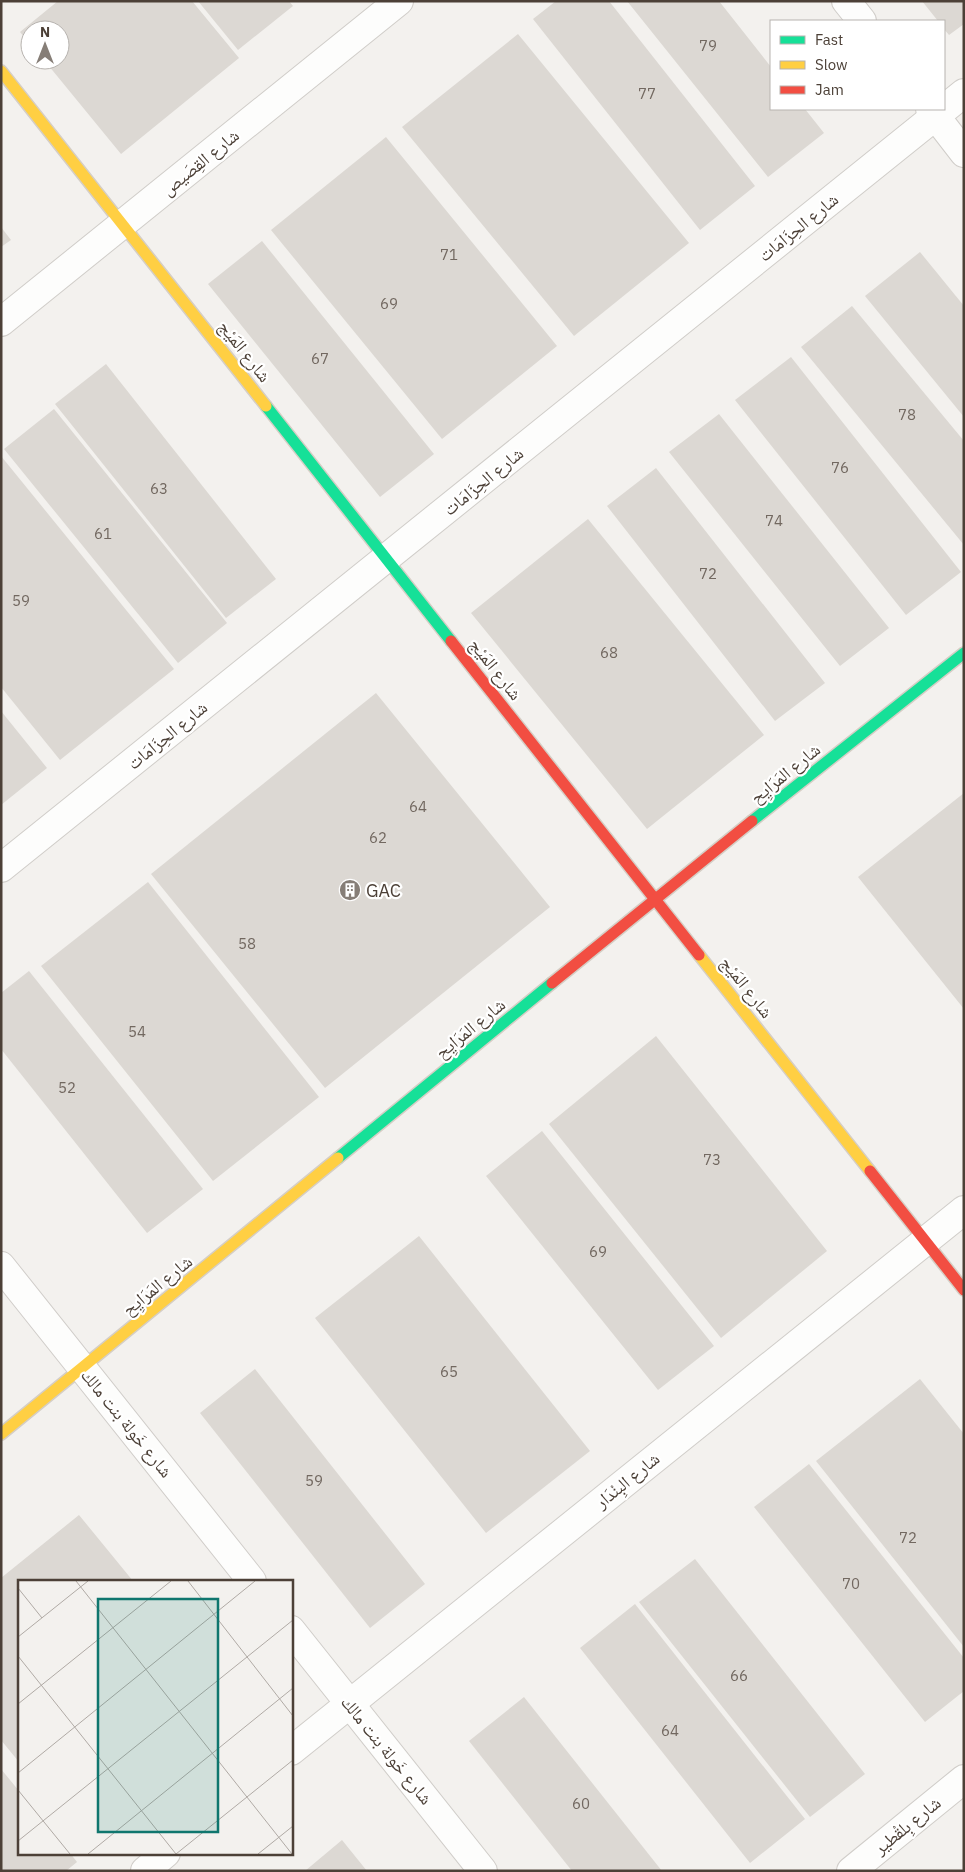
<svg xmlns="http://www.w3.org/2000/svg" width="965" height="1872" viewBox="0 0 965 1872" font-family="'IBM Plex Sans','Noto Naskh Arabic',sans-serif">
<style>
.building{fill:#dcd8d3}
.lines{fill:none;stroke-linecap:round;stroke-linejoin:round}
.street-casing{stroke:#d0cdc9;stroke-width:30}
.fast-casing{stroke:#d5cec5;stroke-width:14}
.slow-casing{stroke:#d5cec5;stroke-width:14}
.jam-casing{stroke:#d5cec5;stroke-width:14}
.street{stroke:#fdfdfc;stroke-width:28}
.fast{stroke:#16e098;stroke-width:11}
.slow{stroke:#ffcf43;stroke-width:11}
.jam{stroke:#f24e42;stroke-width:11}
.labels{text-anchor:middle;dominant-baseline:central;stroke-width:4.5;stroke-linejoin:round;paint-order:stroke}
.number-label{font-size:15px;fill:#726860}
.street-label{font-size:18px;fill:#4c4037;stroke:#fff}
.poi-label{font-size:18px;fill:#4c4037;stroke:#fff;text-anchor:start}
.inset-road{fill:none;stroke:#b0aaa5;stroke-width:1}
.view{fill:#0f766e;fill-opacity:0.15;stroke:#0f766e;stroke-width:2.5}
.inset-edge{fill:none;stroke:#4c4037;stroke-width:2.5}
</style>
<rect width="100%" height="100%" fill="#f3f1ee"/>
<g class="building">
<path d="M58 1H192L239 58 121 154 44 60H60V30H30V44L20 32Z"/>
<path d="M198 1H289L293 6 238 50Z"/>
<path d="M556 1H609L755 186 700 230 533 19Z"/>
<path d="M627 1H719L771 67V109H805L824 133 768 177Z"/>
<path d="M922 1H964V24L949 35 944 29V21H938Z"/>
<path d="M518 34 689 243 574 336 402 127Z"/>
<path d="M386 137 557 346 442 439 271 230Z"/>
<path d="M1 227 11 240 1 247Z"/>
<path d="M262 241 434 454 380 497 208 284Z"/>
<path d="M920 252 964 306V417L865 296Z"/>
<path d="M852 306 964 441V545L801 347Z"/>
<path d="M791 357 961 572 906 615 735 400Z"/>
<path d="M106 364 276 579 226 618 55 404Z"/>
<path d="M54 409 227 623 178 663 4 449Z"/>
<path d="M719 414 889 628 840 666 669 452Z"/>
<path d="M1 456 174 669 60 760 1 687Z"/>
<path d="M656 468 825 683 775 721 607 506Z"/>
<path d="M588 519 764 735 647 829 471 613Z"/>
<path d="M376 693 550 907 325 1088 151 874Z"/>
<path d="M1 711 47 768 1 805Z"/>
<path d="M964 793V1009L858 877Z"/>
<path d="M148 882 319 1097 213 1181 41 966Z"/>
<path d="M29 971 203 1189 147 1233 1 1049V993Z"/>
<path d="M656 1036 827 1251 721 1338 549 1124Z"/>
<path d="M542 1131 714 1346 658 1390 486 1176Z"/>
<path d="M419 1236 590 1451 486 1533 315 1318Z"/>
<path d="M255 1369 425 1584 370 1628 200 1413Z"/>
<path d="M920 1379 964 1434V1647L816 1461Z"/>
<path d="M809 1464 964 1658V1691L925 1722 754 1507Z"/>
<path d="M79 1515 133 1581H19V1762L1 1740V1578Z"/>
<path d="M695 1559 865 1774 810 1817 639 1602Z"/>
<path d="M635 1604 805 1819 750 1863 580 1648Z"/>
<path d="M524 1697 662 1871H572L469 1741Z"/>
<path d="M1 1769 19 1791V1853H70L77 1862 66 1871H1Z"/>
<path d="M342 1840 367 1871H305Z"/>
</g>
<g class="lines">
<g class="street-casing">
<g id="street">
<path d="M846 1 862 21"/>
<path d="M930 109 964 153"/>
<path d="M1 322 399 1"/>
<path d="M1 868 964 93"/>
<path d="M1 1266 252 1581"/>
<path d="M291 1630 483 1871"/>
<path d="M291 1751 964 1210"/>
<path d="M145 1871 166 1853"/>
<path d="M851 1871 964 1779"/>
</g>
</g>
<g class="fast-casing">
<g id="fast">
<path d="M266 406 451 641"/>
<path d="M752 821 964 653"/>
<path d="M338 1158 552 983"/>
</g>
</g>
<g class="slow-casing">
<g id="slow">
<path d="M1 71 266 406"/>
<path d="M699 955 870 1171"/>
<path d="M1 1434 338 1158"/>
</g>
</g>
<g class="jam-casing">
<g id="jam">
<path d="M451 641 699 955"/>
<path d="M552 983 752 821"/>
<path d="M870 1171 964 1290"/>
</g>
</g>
<use href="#street" class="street"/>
<use href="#fast" class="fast"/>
<use href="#slow" class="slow"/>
<use href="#jam" class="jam"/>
</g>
<defs>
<g id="building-disc" transform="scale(1.125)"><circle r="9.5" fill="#867e77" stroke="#fff"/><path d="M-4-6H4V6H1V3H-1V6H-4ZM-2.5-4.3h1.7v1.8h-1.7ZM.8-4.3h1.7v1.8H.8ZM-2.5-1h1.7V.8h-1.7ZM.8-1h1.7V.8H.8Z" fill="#fff"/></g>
</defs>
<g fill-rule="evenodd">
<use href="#building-disc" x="350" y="890"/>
</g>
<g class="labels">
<g class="number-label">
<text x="708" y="45">79</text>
<text x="647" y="93">77</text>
<text x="449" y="254">71</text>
<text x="389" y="303">69</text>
<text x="320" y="358">67</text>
<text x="907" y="414">78</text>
<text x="840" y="467">76</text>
<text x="159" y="488">63</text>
<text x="774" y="520">74</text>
<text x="103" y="533">61</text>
<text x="708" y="573">72</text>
<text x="21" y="600">59</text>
<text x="609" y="652">68</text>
<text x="418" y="806">64</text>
<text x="378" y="837">62</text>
<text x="247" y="943">58</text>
<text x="137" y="1031">54</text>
<text x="67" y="1087">52</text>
<text x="712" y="1159">73</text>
<text x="598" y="1251">69</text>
<text x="449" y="1371">65</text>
<text x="314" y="1480">59</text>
<text x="908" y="1537">72</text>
<text x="851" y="1583">70</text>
<text x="739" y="1675">66</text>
<text x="670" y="1730">64</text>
<text x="581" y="1803">60</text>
</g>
<g class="street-label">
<text transform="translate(200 162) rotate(-39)">شارع القِصَيص</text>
<text transform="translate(798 227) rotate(-39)">شارع الحِزَامَات</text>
<text transform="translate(245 351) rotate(52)">شارع المَيْج</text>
<text transform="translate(483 481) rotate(-39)">شارع الحِزَامَات</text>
<text transform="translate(496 669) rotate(52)">شارع المَيْج</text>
<text transform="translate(167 735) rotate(-39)">شارع الحِزَامَات</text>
<text transform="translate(785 773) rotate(-39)">شارع المَرَايِح</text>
<text transform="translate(747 987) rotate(52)">شارع المَيْج</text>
<text transform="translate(470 1028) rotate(-39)">شارع المَرَايِح</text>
<text transform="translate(157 1285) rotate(-39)">شارع المَرَايِح</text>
<text transform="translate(127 1423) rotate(51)">شارع خَولة بنت مالك</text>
<text transform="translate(627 1480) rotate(-39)">شارع البِنْدَار</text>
<text transform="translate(387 1750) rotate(51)">شارع خَولة بنت مالك</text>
<text transform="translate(907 1825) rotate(-39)">شارع بِلقْطير</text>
</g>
<g class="poi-label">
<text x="366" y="890">GAC</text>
</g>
</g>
<g transform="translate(18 1580)">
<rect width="275" height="275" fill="#f3f1ee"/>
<path class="inset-road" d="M58 1 274 274M170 1 275 136M0 8 24 38M0 57 70 1M0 76 158 274 275 180M0 124 153 1M0 193 237 1M0 210 52 274M0 261 275 40M70 274 275 108M240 274 275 246"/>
<path class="view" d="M80 19H200V252H80Z"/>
<rect width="275" height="275" class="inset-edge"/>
</g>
<rect width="965" height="1872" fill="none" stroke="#4c4037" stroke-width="5"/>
<rect x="770" y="20" width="175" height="90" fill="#ffffff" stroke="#b7b3af"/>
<rect x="780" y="36" width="25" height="8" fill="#16e098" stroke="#b7b3af"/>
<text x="815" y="45" font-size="15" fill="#4c4037">Fast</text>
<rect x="780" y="61" width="25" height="8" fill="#ffcf43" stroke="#b7b3af"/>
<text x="815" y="70" font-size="15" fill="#4c4037">Slow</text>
<rect x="780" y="86" width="25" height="8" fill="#f24e42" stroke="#b7b3af"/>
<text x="815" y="95" font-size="15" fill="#4c4037">Jam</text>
<g transform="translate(45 45)"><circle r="24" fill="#ffffff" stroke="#b7b3af"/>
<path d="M0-4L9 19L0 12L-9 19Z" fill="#867e77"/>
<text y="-8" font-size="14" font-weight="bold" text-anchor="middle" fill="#4c4037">N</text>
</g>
</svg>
